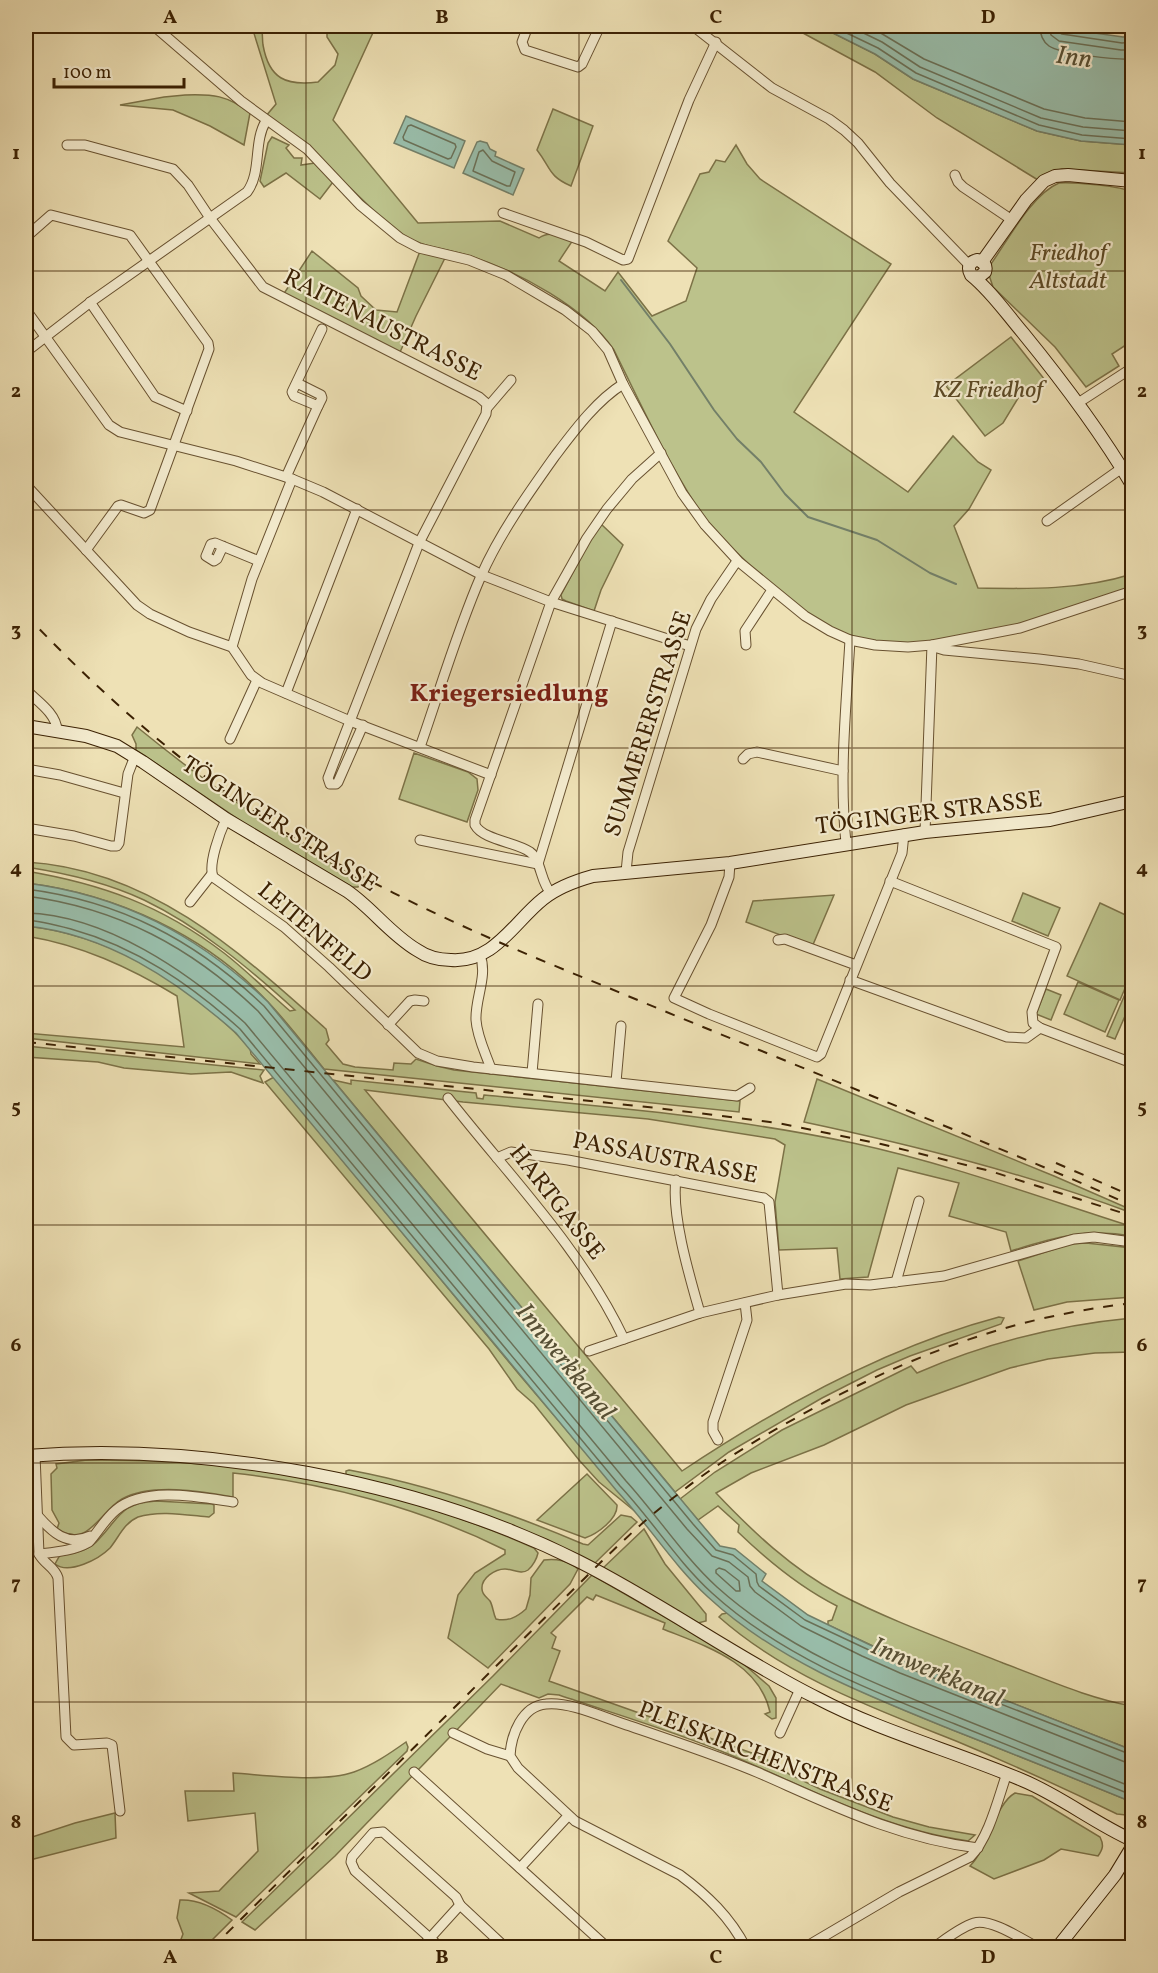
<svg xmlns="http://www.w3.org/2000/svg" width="1158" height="1973" viewBox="0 0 1158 1973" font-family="Vollkorn,serif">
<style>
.green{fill:#bcc28b;stroke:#7c7247;stroke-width:1.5}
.water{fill:#99beab;stroke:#737f68;stroke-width:1.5}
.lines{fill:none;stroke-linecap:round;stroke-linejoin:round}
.shore{stroke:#6a7057;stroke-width:1.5}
.stream{stroke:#737f68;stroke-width:2}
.street-casing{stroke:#685130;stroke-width:11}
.secondary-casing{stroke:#3b2103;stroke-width:14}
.street{stroke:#f4eccf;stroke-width:9}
.secondary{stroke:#f4eccf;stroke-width:12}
.rail{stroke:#3b2103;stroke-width:2;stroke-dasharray:10 10;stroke-linecap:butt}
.grid{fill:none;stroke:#3b2103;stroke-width:1.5;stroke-opacity:0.55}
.labels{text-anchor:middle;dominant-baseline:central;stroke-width:4.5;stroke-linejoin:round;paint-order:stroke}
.park-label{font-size:24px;font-style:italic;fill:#5b4925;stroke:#f4eccf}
.street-label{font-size:24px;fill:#3b2103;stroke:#f4eccf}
.water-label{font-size:26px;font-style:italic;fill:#575035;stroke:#f4eccf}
.neighbourhood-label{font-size:26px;font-weight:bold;fill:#7a1f14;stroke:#f4eccf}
.neatline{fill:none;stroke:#3b2103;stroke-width:2}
.grid-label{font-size:20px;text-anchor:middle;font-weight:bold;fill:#3b2103}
</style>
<rect width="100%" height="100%" fill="#eee1b5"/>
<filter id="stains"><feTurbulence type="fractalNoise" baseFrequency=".00333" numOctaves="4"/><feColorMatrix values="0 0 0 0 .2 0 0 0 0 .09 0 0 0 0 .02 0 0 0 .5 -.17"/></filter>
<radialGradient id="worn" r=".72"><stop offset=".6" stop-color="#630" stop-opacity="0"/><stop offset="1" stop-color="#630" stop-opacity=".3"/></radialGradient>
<g class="green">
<path d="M250 26H261C263 32 262 38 263 45 269 79 286 86 318 82L335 65 338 54 327 37V26H376L333 120 418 223 500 221 539 238C550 230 561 237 573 240L559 261 605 291 618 272 652 316 686 301 697 268 668 241 700 174 709 172 716 160 725 162 736 145 747 164 760 179 891 264 794 412 908 492 953 436 978 462 991 470 969 509 954 526 978 588C1030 589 1082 590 1132 574V587C1063 610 985 640 912 643 886 644 856 640 832 628 793 607 722 544 697 507 665 457 640 403 614 350 585 307 519 272 470 256 449 249 424 248 405 236 382 222 366 202 346 184 320 161 293 139 266 116L276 104 252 27Z"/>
<path d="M790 26H819L875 54 913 79 1037 131 1081 141 1132 145V173L1062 169 1050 172 1038 180 937 118 875 72Z"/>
<path d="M185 95C213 94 227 95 250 113L244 145 210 126 173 110 120 105 164 97Z"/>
<path d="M553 109 593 126 571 186C548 176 551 168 537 150Z"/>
<path d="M272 137 289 145 286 148 294 158H302L301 165 315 163 333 182 320 199 286 173 264 187 260 181 268 143Z"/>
<path d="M1059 183C1072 182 1122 186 1132 192V341L1112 354 1119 366 1086 387 1055 347 993 287 988 272 991 264C1008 240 1032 194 1059 183Z"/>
<path d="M312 251 358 288 361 296 376 310 397 312 420 251 445 258 416 316 397 359 281 298Z"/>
<path d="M1011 337 1045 380 1020 395 1003 423 985 436 946 386Z"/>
<path d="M601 524 623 545 601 590 594 611 566 601 562 599 561 595 588 544Z"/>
<path d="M137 727C208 785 282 837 362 881L358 887H352L250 827 136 750V744L132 735Z"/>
<path d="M414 753 468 772 477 779 478 790 467 822 399 799Z"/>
<path d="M26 862C149 869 239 951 326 1029L329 1040 326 1044 343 1064 355 1067 393 1070 394 1063 411 1064 416 1059 437 1066 454 1070 740 1101 739 1112 324 1069C306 1047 288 1023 268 1002 206 935 116 894 26 883V871C102 884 161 905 224 953 247 971 268 992 290 1011L295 1010C250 969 200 927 144 900 108 883 65 873 26 867Z"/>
<path d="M1023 893 1060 908 1048 936 1012 921Z"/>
<path d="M834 895 812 947 746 922 753 901Z"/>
<path d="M1100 903 1132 918V972L1120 1000 1067 976Z"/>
<path d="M26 926C112 935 192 985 250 1048L251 1054 260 1064 26 1038V1033L184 1047 177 996C129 967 81 945 26 936Z"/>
<path d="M1132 978V1000L1115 1039 1107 1036Z"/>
<path d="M1078 982 1119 1000 1105 1032 1064 1014Z"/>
<path d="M1046 989 1061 995 1051 1020 1036 1014Z"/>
<path d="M26 1046 264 1070 260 1076 263 1083 231 1072 191 1074 124 1068 98 1062 26 1057Z"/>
<path d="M274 1077 518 1373 637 1513 599 1482 579 1460 534 1404 517 1389 489 1349 265 1082Z"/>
<path d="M817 1079 1054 1176 1132 1210V1213C1024 1173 917 1146 804 1122Z"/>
<path d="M333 1080 351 1084V1080L476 1093 477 1098 483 1099 484 1095C607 1107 731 1117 853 1143 946 1163 1036 1196 1127 1225L1131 1221 1132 1236C1086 1228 1055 1237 1011 1251L1006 1232 949 1216 959 1183 898 1168 868 1277 840 1279 837 1248 779 1250 775 1202 785 1145 775 1139 648 1119 463 1102 365 1090 682 1471C778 1407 886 1347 999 1317L1004 1318 1001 1324 910 1356 877 1370 822 1398 729 1452 675 1492Z"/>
<path d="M1086 1243 1132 1248V1297L1067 1302 1034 1310 1018 1261 1070 1244Z"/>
<path d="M1132 1318V1352L1095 1353 1048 1359 1010 1368 906 1405 824 1445 751 1473 716 1493C752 1531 792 1569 839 1594 891 1621 948 1641 1003 1663 1046 1679 1087 1698 1132 1706V1750L905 1661 828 1625V1621L832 1620 837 1606C799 1587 768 1561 738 1532L739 1525 718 1506 698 1520 680 1499 715 1472 782 1430 911 1366 917 1373C986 1343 1058 1325 1132 1318Z"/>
<path d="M87 1460C135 1460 184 1461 232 1467 335 1478 439 1506 534 1548L538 1553C537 1558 533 1566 528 1570 521 1575 513 1569 505 1569 495 1569 481 1578 482 1589 482 1595 487 1597 490 1601 493 1606 493 1613 496 1619 508 1622 517 1617 526 1609L530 1595 531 1578 544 1560C556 1558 569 1561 578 1569L570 1584 488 1668 448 1638 458 1595 475 1573 505 1554V1550C421 1508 325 1483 233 1473V1497C201 1491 151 1483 122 1499 99 1512 89 1549 57 1529L59 1523 52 1510 51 1474 57 1468 56 1464Z"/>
<path d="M349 1470C430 1485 508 1512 583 1544L588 1545 621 1515 631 1517 637 1522 593 1565 350 1477 346 1474V1471Z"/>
<path d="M587 1474 617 1505C618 1519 597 1534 585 1538L537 1520Z"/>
<path d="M156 1501 212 1504 214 1505V1513L209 1517C187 1515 159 1510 138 1517 124 1523 119 1537 110 1548 99 1559 69 1575 55 1564L60 1555C74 1554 90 1550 99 1539 121 1516 119 1504 156 1501Z"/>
<path d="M644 1529 665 1564 706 1614V1621L698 1623 603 1568Z"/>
<path d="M592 1575 738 1659 769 1686 776 1698V1718L772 1719 765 1714 770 1712C759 1662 705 1646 663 1629L665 1623 596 1595 593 1600 587 1597 551 1633 556 1637 552 1648 560 1651 549 1681 763 1757 789 1774 820 1789 893 1817 929 1827 975 1835 968 1841C882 1829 807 1787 728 1754 673 1731 615 1714 559 1695L548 1694 539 1698 501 1684 335 1856 255 1930 242 1922 493 1676Z"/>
<path d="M728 1613C801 1669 878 1700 963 1734 1019 1756 1076 1779 1132 1802V1811L1126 1815 1117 1814C1064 1788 1011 1764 956 1741 873 1708 787 1677 719 1617L722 1614Z"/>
<path d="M406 1742 408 1747 407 1751 236 1917 189 1893 219 1891 258 1851 255 1813 188 1821 185 1791H234L233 1773C266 1775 323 1783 354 1772 373 1765 389 1754 406 1742Z"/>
<path d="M1015 1793 1032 1796 1100 1837C1104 1845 1103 1849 1098 1856L1061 1849 1044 1860 994 1879 970 1866C989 1847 995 1804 1015 1793Z"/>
<path d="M115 1813 116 1838 26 1861V1839L75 1823Z"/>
<path d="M180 1900C199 1899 217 1909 232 1920L205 1947H178L183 1934 177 1918Z"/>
</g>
<g class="water">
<path d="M819 26H1045L1123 37 1132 36V145L1081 141 1037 131 913 79 875 54Z"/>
<path d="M406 116 465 141 454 168 394 143Z"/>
<path d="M480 141 487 143 490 149 496 152 495 156 524 169 513 195 463 173 477 142Z"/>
<path d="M26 883C122 895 198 935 268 1002L698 1520 720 1546 735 1549 766 1574 762 1581 808 1615 868 1644 905 1661 1132 1750V1802C1073 1778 1014 1754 955 1731 868 1696 777 1661 708 1597 673 1565 648 1524 616 1490L236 1033C176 980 107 934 26 926Z"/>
</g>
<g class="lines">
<g class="shore">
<path d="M832 26 878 48 916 73 1039 125 1082 135 1132 139"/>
<path d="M849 26 882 42 920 67 1041 118 1083 127 1132 131"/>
<path d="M869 26 924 59 1044 109 1085 118 1132 122"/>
<path d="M1040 26C1040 34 1042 41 1049 46 1060 54 1118 60 1132 59"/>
<path d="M1049 26 1051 35 1059 41 1121 50H1132"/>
<path d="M1056 26 1057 31 1062 34 1122 43 1132 42"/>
<path d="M411 125 455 144 456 147 451 158 448 159 404 140 403 137 408 126Z"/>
<path d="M483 150 492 161 515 172 510 186H507L473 171 479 152Z"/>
<path d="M26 889C120 901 195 940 264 1006L693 1524 716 1550 733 1555 756 1574 757 1582 759 1586 805 1620 903 1666 1132 1755"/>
<path d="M26 896C118 908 191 947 258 1011L687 1529 712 1556 729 1562 748 1577 750 1586 755 1592 801 1626 862 1656 900 1673 1125 1762 1132 1763"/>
<path d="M26 913C106 915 188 972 245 1023L626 1481C657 1515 683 1556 717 1587 787 1650 874 1684 960 1718 1017 1741 1075 1764 1132 1787"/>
<path d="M26 920C41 921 56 925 71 929 136 947 190 984 240 1029L620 1486C652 1520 677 1561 712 1593 781 1656 869 1690 955 1724 1014 1748 1073 1771 1132 1795"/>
<path d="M719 1568 725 1570 739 1581 740 1591H736L716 1573V1570Z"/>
</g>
<path class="stream" d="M621 280 670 344 714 410 737 439 761 462 785 494 808 517 877 540 930 573 956 584"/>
<g class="street-casing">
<g id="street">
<path d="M154 26 241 101 307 149 360 205 400 238 419 248 469 260 506 275 565 310 592 331 608 350 623 384 682 493 705 525 739 562 805 616 830 631 850 640 875 645 908 647 932 645 1020 628 1132 591"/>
<path d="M528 26 522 42 525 50 578 67 582 64 600 26"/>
<path d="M693 26 772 88 829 119 844 130 858 143 890 183 969 265"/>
<path d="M67 145H85L173 169 188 185 210 218 263 287 479 397 487 404 486 414 419 543 328 778 330 784H336L338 782 363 725"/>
<path d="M955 175 958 182 963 187 1012 220"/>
<path d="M503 213 586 242 623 260 628 259 689 100 716 42"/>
<path d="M26 237 51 215 130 235 208 343 209 349 150 510 144 513 121 505 118 506 86 550"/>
<path d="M90 302 155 397 187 411"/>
<path d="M26 310 109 425 120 432 236 461 292 479 323 492 482 575 551 602 690 646"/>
<path d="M26 352 92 301 247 192C262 172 253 142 266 121"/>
<path d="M297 383 321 395 322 398 318 406 294 396 292 392C302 371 312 350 322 329"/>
<path d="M1078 403 1132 368"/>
<path d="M487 408 511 380"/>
<path d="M286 477 318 406"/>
<path d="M26 485 137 605 150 614 189 632 232 647 251 675 262 683 350 721 491 775"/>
<path d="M1047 521 1122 468"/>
<path d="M223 546 217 559 214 561 206 556 211 544 215 543 259 561"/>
<path d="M746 645 745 631 772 590"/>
<path d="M232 647 252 579 292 479"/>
<path d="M934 647 944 650 1039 659 1079 664 1132 676"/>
<path d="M26 690C37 701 56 713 57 730"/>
<path d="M286 693 357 509"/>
<path d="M230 739 257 680"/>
<path d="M420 747C440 690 457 631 481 576 500 533 528 494 555 456 574 431 596 401 623 384"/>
<path d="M743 759 748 754 757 752 843 771"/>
<path d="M26 769 60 775 124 793"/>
<path d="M226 819C220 832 208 864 213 877L284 927 329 967 418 1053 437 1061 473 1067 737 1096 750 1088"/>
<path d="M26 828 74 836 111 846H117L119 843 128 774 135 756"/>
<path d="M925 832 932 645"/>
<path d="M420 840 538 864"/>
<path d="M846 843C839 776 846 708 850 640"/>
<path d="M730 863 729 877 711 925 674 998 709 1014 817 1057 821 1054 902 853 904 834"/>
<path d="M538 864 612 621"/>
<path d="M626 872 628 852 696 629 711 599 737 561"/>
<path d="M890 881 1056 947 1032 1012 1033 1023 1040 1028 1132 1063"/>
<path d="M551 893C540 882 542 861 530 852 516 842 483 840 475 825V820L551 602 587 538 607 509 632 479 661 453"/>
<path d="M190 902 212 874"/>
<path d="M778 940 785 939 856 965"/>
<path d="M480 955C488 976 475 998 476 1020 477 1037 486 1054 491 1069"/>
<path d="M850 980 1007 1037 1026 1038 1040 1028"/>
<path d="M388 1025 410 1001 415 1000 424 1001"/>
<path d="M532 1073 538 1004"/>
<path d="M616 1082 621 1026"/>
<path d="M448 1098C509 1176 581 1248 624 1339L700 1313 778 1295 846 1284 870 1285 944 1276 1074 1239 1094 1237 1132 1242"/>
<path d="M497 1158 511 1152 568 1160 764 1198 769 1202 778 1295"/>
<path d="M676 1180C671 1215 690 1278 700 1313"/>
<path d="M896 1282 919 1201"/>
<path d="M589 1351 624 1339"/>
<path d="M718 1440 713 1431V1422L747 1320 745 1303"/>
<path d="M35 1455 39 1554C44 1564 55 1567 58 1578L66 1737 74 1745 107 1743 112 1745 120 1811"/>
<path d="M26 1479 33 1496"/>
<path d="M38 1516C52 1532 67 1547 90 1536"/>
<path d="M39 1554C57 1552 73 1551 89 1542 98 1532 105 1519 116 1510 145 1486 199 1497 233 1502"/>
<path d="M453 1733 487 1749 510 1756"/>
<path d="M780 1733 800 1689"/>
<path d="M414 1772 608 1948"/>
<path d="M520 1868 568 1816"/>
<path d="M421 1948 460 1905 506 1948"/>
<path d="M441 1948 355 1871 351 1862 352 1857 373 1833 383 1832 456 1897 460 1905"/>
<path d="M746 1948C730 1917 707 1895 680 1875L575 1821 518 1768 510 1756C511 1735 522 1706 546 1704 570 1701 607 1719 630 1726 673 1741 717 1755 759 1773 832 1805 897 1838 978 1848"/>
<path d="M804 1948 899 1892 970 1857C989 1838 998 1799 1007 1773"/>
<path d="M933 1948C946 1939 959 1928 974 1923 991 1918 1023 1940 1039 1948"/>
</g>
</g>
<g class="secondary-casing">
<g id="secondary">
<path d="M982 262 1026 200 1044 181 1055 176 1068 175 1132 181"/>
<path d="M973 276 979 277 985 272C987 266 984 261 977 260 969 262 967 268 971 275 991 291 1006 313 1023 333 1063 382 1100 431 1132 485"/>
<path d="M26 726 86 736 117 746 143 762 226 819 347 891C372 908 390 934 417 950 427 957 439 960 451 960 494 963 514 922 543 899 558 887 575 881 593 876L730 863 925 832 1050 820 1132 801"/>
<path d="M26 1456C204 1442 418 1481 578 1561 660 1602 735 1657 817 1698 882 1732 954 1751 1022 1780 1061 1796 1094 1823 1132 1840"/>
<path d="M1057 1948 1115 1875 1132 1847"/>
</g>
</g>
<use href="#street" class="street"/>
<use href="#secondary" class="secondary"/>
<g class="rail">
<path d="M26 615C110 704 205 785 311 848 404 903 503 945 604 986 721 1035 839 1082 957 1131 1016 1156 1075 1179 1132 1206"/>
<path d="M26 1042 657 1108 778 1123 881 1144 990 1171 1132 1216"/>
<path d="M1056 1163 1132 1196"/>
<path d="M212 1948 602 1561C626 1538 650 1515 677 1495 723 1458 775 1429 827 1401 930 1348 1017 1317 1132 1303"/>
</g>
</g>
<path class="grid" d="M306 26V1948M579 26V1948M852 26V1948M26 271H1132M26 510H1132M26 748H1132M26 986H1132M26 1225H1132M26 1463H1132M26 1702H1132"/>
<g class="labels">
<g class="park-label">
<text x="1068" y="254">Friedhof<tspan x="1068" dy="28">Altstadt</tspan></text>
<text x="988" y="391">KZ Friedhof</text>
</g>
<g class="street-label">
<text transform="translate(382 326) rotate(27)">RAITENAUSTRASSE</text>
<text transform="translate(649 724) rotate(-72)">SUMMERERSTRASSE</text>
<text transform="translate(929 814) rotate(-7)">TÖGINGER STRASSE</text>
<text transform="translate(279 825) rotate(33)">TÖGINGER STRASSE</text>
<text transform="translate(314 933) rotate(40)">LEITENFELD</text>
<text transform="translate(665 1159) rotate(11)">PASSAUSTRASSE</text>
<text transform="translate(556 1203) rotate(52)">HARTGASSE</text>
<text transform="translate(765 1758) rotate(21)">PLEISKIRCHENSTRASSE</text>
</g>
<g class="water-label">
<text transform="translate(1074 58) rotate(8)">Inn</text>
<text transform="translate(565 1362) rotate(51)">Innwerkkanal</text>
<text transform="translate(937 1673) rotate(23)">Innwerkkanal</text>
</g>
<g class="neighbourhood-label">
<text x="509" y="694">Kriegersiedlung</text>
</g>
</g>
<rect width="1158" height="1973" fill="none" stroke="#eee1b5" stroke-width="66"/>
<path d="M54 78v9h130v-9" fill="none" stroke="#3b2103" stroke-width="3"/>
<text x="63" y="78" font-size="18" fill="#3b2103" stroke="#f4eccf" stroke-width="4.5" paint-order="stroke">100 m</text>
<rect x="33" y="33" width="1092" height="1907" class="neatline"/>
<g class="grid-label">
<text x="170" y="23">A</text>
<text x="442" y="23">B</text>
<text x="716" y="23">C</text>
<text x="988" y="23">D</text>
<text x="16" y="159">1</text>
<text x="1142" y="159">1</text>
<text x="16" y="397">2</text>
<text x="1142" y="397">2</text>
<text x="16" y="636">3</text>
<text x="1142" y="636">3</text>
<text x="16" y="874">4</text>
<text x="1142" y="874">4</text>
<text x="16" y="1113">5</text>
<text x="1142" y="1113">5</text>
<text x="16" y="1351">6</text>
<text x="1142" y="1351">6</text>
<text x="16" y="1589">7</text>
<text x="1142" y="1589">7</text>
<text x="16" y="1828">8</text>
<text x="1142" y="1828">8</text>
<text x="170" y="1963">A</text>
<text x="442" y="1963">B</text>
<text x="716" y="1963">C</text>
<text x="988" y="1963">D</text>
</g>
<rect width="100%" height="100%" filter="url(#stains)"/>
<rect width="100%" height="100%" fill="url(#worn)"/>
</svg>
